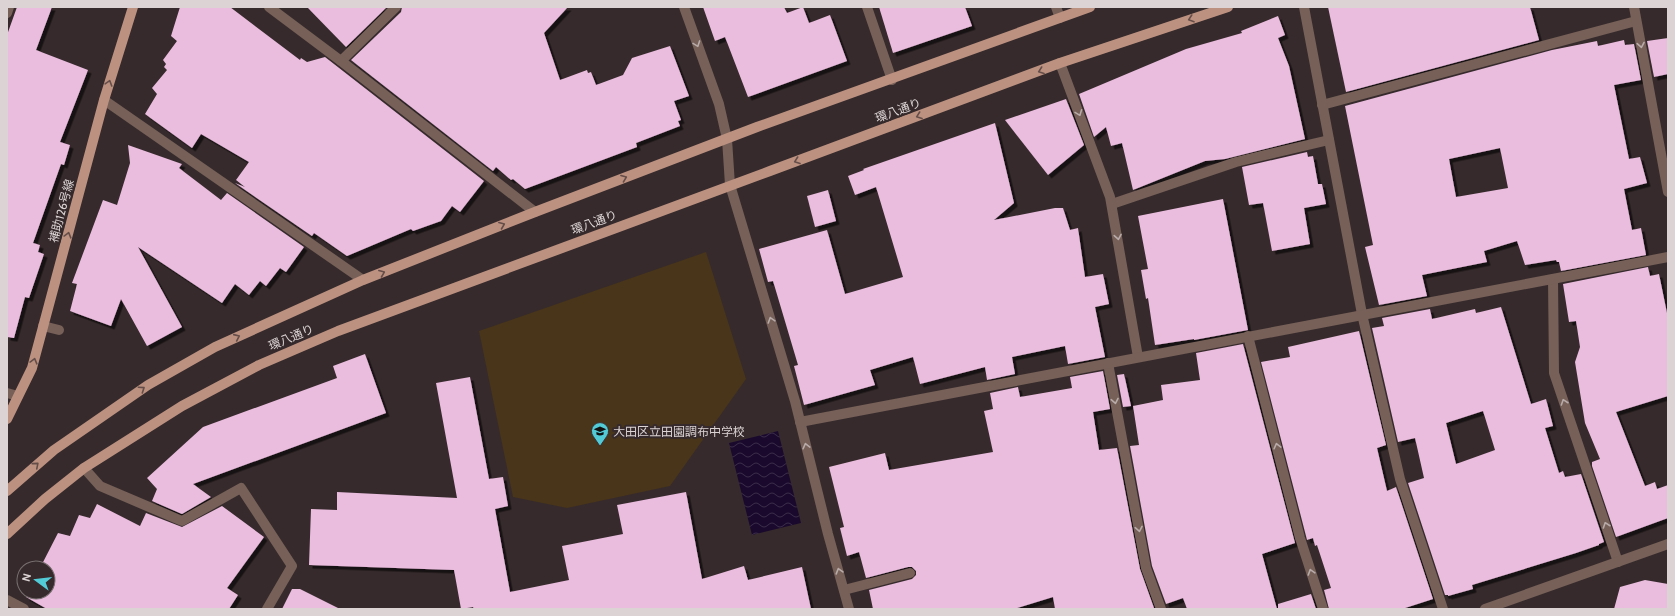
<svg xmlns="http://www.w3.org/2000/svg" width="1675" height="616" viewBox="0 0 1675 616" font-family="Cabin,'Noto Sans JP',sans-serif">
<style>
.pitch{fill:#48351a}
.water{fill:url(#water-waves)}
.building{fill:#eabcde;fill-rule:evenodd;filter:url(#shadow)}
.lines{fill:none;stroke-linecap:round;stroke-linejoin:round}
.service{stroke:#766058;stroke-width:10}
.minor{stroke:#766058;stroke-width:10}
.tertiary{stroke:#766058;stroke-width:10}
.primary{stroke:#bc9180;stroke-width:10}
.oneway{stroke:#654e49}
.oneway2{stroke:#b8aba9}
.labels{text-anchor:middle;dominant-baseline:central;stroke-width:4;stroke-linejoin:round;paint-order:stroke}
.street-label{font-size:12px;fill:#dbd3d4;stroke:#362a2c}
.poi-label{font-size:12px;fill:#dbd3d4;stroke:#362a2c;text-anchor:start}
</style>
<defs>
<pattern id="water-waves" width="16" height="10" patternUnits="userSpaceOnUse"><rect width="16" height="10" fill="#1a092c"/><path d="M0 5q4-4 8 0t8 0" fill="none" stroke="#3b2c4a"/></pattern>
<filter id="shadow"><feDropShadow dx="3.5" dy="3.5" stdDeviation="0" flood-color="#0009"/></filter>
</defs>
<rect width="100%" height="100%" fill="#362a2c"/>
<path class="pitch" d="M706 252 746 379 670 486 567 508 513 497 479 331Z"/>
<path class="water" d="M778 431 801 523 752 535 729 443Z"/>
<g class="building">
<path d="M17 7H52L36 50 88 70 60 142 70 145 64 165 61 164 33 243 40 245 38 252 44 254 29 298 25 297 14 338 7 337V35Z"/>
<path d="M180 7H230L300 60 301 58 307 62 325 57 484 181 460 212 452 206 441 221 413 231 411 229 347 256 314 233 312 236 235 183 245 187 236 180 249 162 201 134 192 148 145 114 157 94 152 88 167 70 164 67 166 64 163 60 177 41 171 36Z"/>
<path d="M307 7H387L346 47Z"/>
<path d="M402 7H568L544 33 560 80 587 70 588 73 591 72 596 85 623 75 632 58 670 46 689 96 674 101 681 120 678 121 680 126 636 143 637 147 525 189 513 179 511 180 496 167 493 171 351 60 401 12Z"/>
<path d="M703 7H784L787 13 803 7 809 23 830 15 847 61 748 97 725 37 715 41Z"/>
<path d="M879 7H965L972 26 893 53Z"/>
<path d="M1328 7H1530L1539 40 1346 92Z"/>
<path d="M1278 16 1285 35 1278 38 1289 66 1305 139 1225 159 1205 161 1133 190 1122 143 1111 146 1106 127 1094 137 1079 94 1186 49 1242 33 1241 31Z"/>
<path d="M1668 38V74L1654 77 1647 41Z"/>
<path d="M1624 40 1625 45 1634 44 1641 80 1614 85 1629 159 1640 157 1647 183 1624 189 1632 230 1641 228 1646 255 1561 271 1559 262H1557L1556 260 1525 265 1517 241 1484 251 1487 262 1422 275 1427 296 1379 305 1365 247 1373 245 1345 106 1552 50 1597 41 1598 46ZM1500 148 1508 188 1456 197 1449 159Z"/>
<path d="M1066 99 1084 145 1048 175 1005 120Z"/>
<path d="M995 123 1014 203 994 220 1055 208H1063L1070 230 1078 228 1085 277 1103 274 1109 304 1095 307 1105 357 1068 364 1065 346 1012 357 1015 374 987 380 985 367 920 384 913 357 870 370 875 385 804 405 794 366 798 365 773 281 768 282 759 249 827 230 845 294 903 277 876 187 855 195 848 176 864 170 863 169Z"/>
<path d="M128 145 182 164 179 168 221 200 227 193 304 247 286 272 280 268 266 286 260 281 249 295 235 284 222 303 138 247 182 327 147 346 121 299 111 326 70 311 77 284 72 283 103 200 117 205 130 163Z"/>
<path d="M1307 152 1308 157 1313 156 1318 184H1322L1326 204 1304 208 1310 244 1272 251 1263 203 1249 205 1242 167Z"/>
<path d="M828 190 836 221 815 227 807 196Z"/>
<path d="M1223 199 1248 330 1194 340V339L1155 345 1148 298 1146 299 1141 270 1148 269 1138 216Z"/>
<path d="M1648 267 1650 276 1659 274 1668 318V396L1616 412 1645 486 1655 482 1657 489 1668 485V518L1616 537 1592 466V462L1600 459 1585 423 1575 362 1580 347 1576 321 1569 322 1563 284Z"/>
<path d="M1501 307 1531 404 1546 399 1553 426 1545 428 1559 473 1563 471 1565 477 1581 474 1604 542 1599 544V545L1576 553 1472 585 1473 589 1448 596V595H1445L1408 483 1424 478 1415 438 1398 442 1372 328 1384 326 1382 318 1430 309 1432 319 1475 309 1476 313ZM1483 411 1495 450 1456 464 1446 423Z"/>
<path d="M1359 331 1386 445 1377 448 1387 491 1396 487 1433 599 1402 609H1329L1324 590 1331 588 1317 545 1315 546 1313 538 1307 540 1306 536 1261 362 1290 357 1288 347Z"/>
<path d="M1243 344 1295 543 1262 554 1277 609H1187L1183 598 1166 604 1152 566 1130 446 1139 445 1133 406 1163 400 1161 385 1200 380 1196 353Z"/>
<path d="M365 354 386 413 193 484 211 497 182 514 152 501 157 489 147 478 203 427 337 378 333 366Z"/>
<path d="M1103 371 1110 409 1093 412 1099 450 1117 448 1140 569 1154 608 1055 609 1053 597 1014 609H873L869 590 912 579 916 575V571L912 567H908L866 578 859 552 847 556 840 528 844 527 829 467 885 453 889 470 993 452 984 411 993 409 990 393 1018 387 1020 397 1072 388 1070 377Z"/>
<path d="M1124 374 1131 406 1123 407 1117 375Z"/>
<path d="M470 377 489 479 503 477 508 506 495 509 510 592 569 580 562 546 623 534 617 505 686 492 702 579 744 566 748 580 802 567 811 609H474L473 607 461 609 454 570 309 565 311 509 337 510V492L457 498 436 383Z"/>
<path d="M97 504 140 526 146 513 182 527 222 506 264 537 227 588 238 595 229 609H47L26 597 28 592H48V568H40L58 533 70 536 79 515 90 518Z"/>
<path d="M1645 580 1668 584V609H1614L1620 587Z"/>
<path d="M292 589H300L340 609H282Z"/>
<path d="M1311 594 1316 609H1278V604Z"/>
</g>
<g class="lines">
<g class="service">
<path d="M867 7 892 80"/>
<path d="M7 13 9 7"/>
<path d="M341 61 396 7"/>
<path d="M1322 105 1636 21"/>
<path d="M1112 204 1236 162 1329 140"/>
<path d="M1553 279 1554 373 1618 562"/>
<path d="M43 326 59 330"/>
<path d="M1248 336 1300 538 1323 609"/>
<path d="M84 468 100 486 182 521 241 488 292 566 267 609"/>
<path d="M844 590 910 573"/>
</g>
<g class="minor">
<path d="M269 7 341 61 535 212"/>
<path d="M1056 7 1060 18"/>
<path d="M1304 7 1362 314 1400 479 1443 609"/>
<path d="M1634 7 1668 192"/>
<path d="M1060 63 1110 197 1138 357"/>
<path d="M104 100 363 280"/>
<path d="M730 185 795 401 828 534 849 609"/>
<path d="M1108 363 1146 568 1161 609"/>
<path d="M7 393 18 396"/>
<path d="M800 422 1668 257"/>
<path d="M7 600 24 609"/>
</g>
<g class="tertiary">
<path d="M684 7 719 104 727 139 730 185"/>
<path d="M1485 609 1668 544"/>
</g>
<g class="primary">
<path d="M7 419 32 368 104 100 133 7"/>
<path d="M7 491 54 450 148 385 215 347 363 280 535 212 757 127 1090 7"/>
<path d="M7 534 45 499 84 468 182 406 259 365 338 331 770 171 1060 63 1228 7"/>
</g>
</g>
<defs><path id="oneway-chevron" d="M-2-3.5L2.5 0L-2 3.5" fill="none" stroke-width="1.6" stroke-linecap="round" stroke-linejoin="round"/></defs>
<g class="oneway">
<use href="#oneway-chevron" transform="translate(1191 19) rotate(161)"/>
<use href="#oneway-chevron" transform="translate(1041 71) rotate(160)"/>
<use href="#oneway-chevron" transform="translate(109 83) rotate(-73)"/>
<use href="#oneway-chevron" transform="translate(919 116) rotate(160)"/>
<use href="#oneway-chevron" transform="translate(797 161) rotate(160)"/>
<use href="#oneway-chevron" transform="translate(624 178) rotate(-21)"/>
<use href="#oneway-chevron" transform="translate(502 225) rotate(-22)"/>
<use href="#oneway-chevron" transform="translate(68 235) rotate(-75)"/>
<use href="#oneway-chevron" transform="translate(382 273) rotate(-22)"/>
<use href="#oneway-chevron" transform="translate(237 337) rotate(-24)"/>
<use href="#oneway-chevron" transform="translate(34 361) rotate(-75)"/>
<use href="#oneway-chevron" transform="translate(142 389) rotate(-34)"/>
<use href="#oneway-chevron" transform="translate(36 465) rotate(-41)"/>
</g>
<g class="oneway2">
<use href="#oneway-chevron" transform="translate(697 44) rotate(70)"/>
<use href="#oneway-chevron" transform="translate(1641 45) rotate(80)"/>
<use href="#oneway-chevron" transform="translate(1079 113) rotate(69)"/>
<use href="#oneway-chevron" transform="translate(1118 237) rotate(80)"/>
<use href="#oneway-chevron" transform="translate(771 320) rotate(-107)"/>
<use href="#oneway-chevron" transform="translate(1115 401) rotate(79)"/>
<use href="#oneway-chevron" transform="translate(1564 402) rotate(-109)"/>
<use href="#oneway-chevron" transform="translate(806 446) rotate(-104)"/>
<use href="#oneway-chevron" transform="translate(1277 446) rotate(-104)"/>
<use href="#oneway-chevron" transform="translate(1606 525) rotate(-109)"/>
<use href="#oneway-chevron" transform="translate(1139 529) rotate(79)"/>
<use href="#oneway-chevron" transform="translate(839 571) rotate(-106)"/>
<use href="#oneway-chevron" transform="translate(1311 572) rotate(-107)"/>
</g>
<defs>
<g id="school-pin" transform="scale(0.9)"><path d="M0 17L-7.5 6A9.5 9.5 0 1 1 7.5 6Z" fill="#52cbd7" stroke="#362a2c"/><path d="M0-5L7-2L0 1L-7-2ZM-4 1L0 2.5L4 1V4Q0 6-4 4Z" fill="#111"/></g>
</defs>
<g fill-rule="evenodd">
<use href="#school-pin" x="600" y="431"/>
</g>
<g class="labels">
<g class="street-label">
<text transform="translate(898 110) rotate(-20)">環八通り</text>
<text transform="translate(61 211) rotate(-75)">補助126号線</text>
<text transform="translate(594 222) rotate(-20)">環八通り</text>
<text transform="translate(291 337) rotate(-23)">環八通り</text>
</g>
<g class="poi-label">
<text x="613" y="431">大田区立田園調布中学校</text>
</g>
</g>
<rect width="1675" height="616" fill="none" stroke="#dbd3d4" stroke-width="16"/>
<g transform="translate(36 580) rotate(285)"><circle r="19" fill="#362a2c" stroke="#786e6f"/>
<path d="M0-3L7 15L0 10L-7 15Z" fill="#52cbd7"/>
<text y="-6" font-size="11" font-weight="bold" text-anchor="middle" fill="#dbd3d4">N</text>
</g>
</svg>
